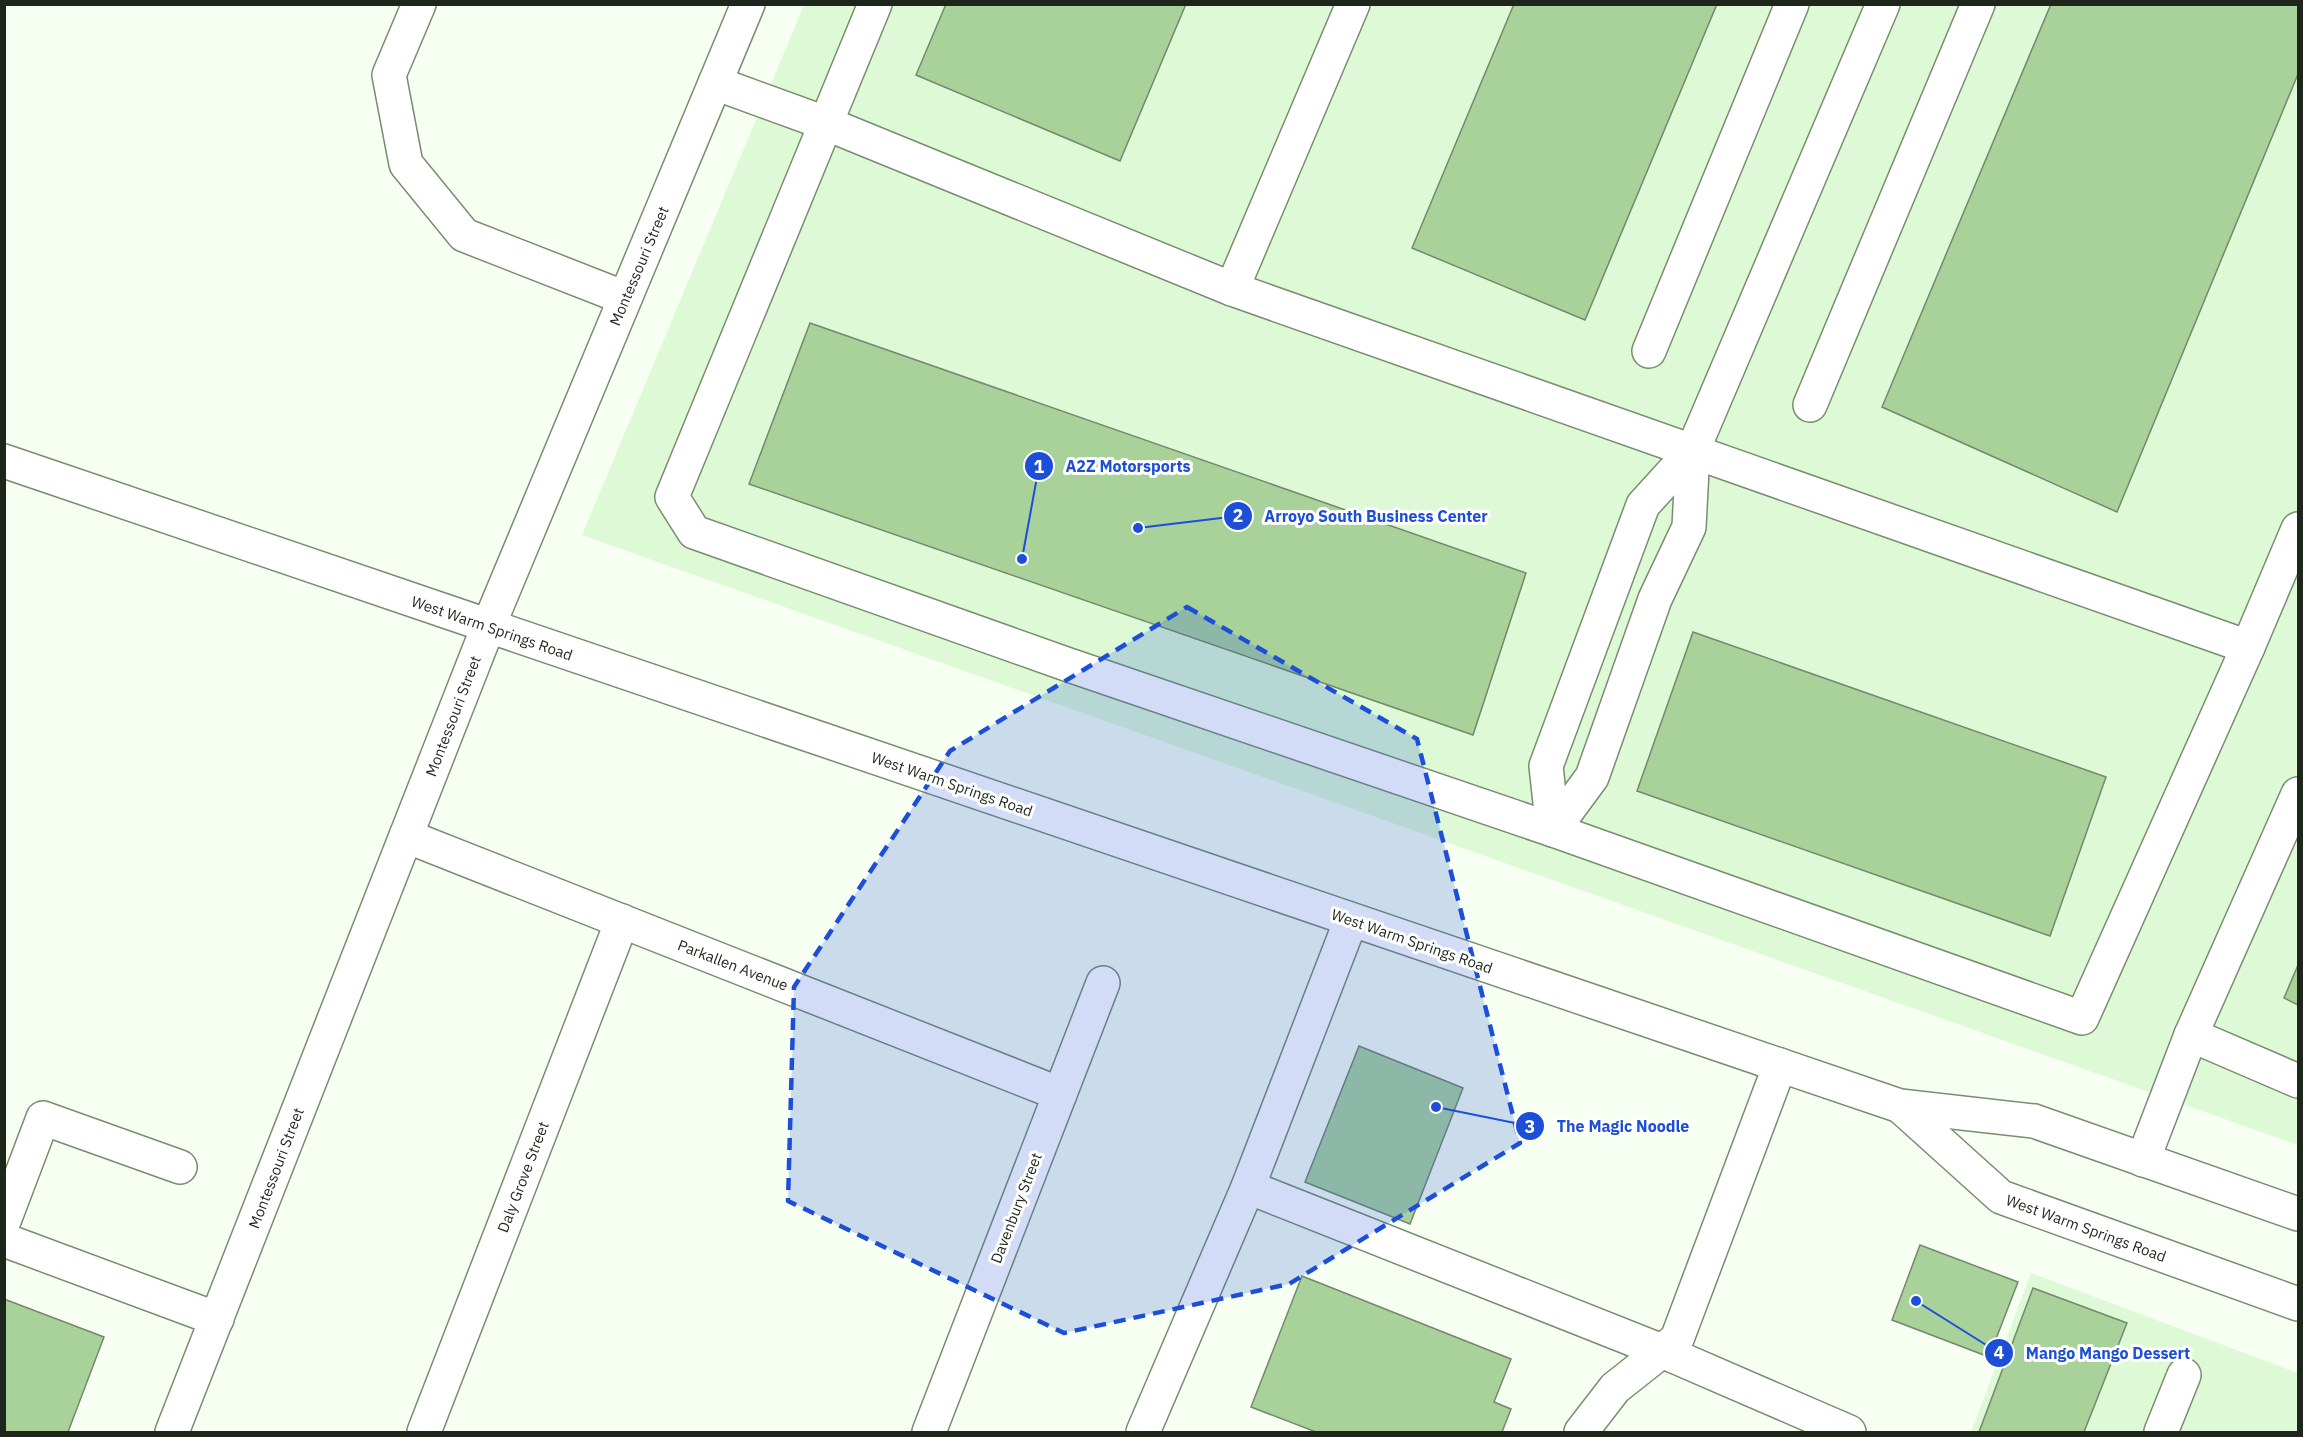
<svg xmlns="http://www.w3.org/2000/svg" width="2303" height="1437" viewBox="0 0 2303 1437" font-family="'IBM Plex Sans',sans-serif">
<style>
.built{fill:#def9d5}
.building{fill:#a9d19a;stroke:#75886d;stroke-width:1.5}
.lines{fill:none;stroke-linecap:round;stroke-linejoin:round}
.minor-casing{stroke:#798d71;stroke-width:36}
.major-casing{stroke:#798d71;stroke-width:36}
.minor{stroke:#fff;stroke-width:33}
.major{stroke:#fff;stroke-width:33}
.marked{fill:#1d4ed8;fill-opacity:0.2;stroke:#1d4ed8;stroke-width:4.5;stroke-dasharray:12 8;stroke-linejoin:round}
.labels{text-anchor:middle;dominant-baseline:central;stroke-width:6;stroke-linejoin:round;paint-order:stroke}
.street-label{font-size:15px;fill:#1e261b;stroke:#fff}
.leader{fill:none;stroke:#1d4ed8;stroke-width:2}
.callout-dot{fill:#1d4ed8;stroke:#fff;stroke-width:2}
.mark-label{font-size:18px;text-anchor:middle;font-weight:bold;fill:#fff}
.callout-label{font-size:16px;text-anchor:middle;font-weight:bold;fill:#1d4ed8;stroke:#fff;stroke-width:6;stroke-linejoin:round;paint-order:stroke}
</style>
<rect width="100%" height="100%" fill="#f6fff2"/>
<g class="built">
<path d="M804 5H2298V1145L582 535Z"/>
<path d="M2031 1273 2298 1373V1432H1971Z"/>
</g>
<g class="building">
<path d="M946 4H1186L1120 161 916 75Z"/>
<path d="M1514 4H1717L1585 320 1412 248Z"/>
<path d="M2051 4H2298V74L2117 512 1882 407Z"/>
<path d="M810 323 1526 573 1473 735 749 484Z"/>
<path d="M1693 632 2106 777 2050 936 1637 791Z"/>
<path d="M2298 965V1005L2284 998Z"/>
<path d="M1359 1046 1463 1088 1410 1224 1305 1182Z"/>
<path d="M1920 1245 2018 1282 1989 1357 1892 1320Z"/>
<path d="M1302 1276 1511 1359 1494 1402 1511 1409 1502 1432H1316L1251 1407Z"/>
<path d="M2033 1288 2127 1323 2084 1432H1979Z"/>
<path d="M4 1299 104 1337 68 1432H4Z"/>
</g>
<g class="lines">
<g class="minor-casing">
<g id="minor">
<path d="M419 4 389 75 406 164 464 235 625 298"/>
<path d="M875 4 672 497 694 532 1066 664 1553 830 2082 1018 2248 647 2298 529"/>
<path d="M715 83 825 123 1232 289 2248 647"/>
<path d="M1232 289 1353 4"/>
<path d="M1649 351 1792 4"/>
<path d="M1810 405 1978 4"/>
<path d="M1553 830 1546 766 1643 505 1693 450 1883 4"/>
<path d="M1553 830 1592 777 1655 599 1689 527 1693 450"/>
<path d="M406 836 1060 1094"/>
<path d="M2191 1035 2298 1081"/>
<path d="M2143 1160 2191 1035 2298 794"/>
<path d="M1248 1187 1662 1351 1849 1432"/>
<path d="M4 1221 43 1118 180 1167"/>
<path d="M4 1240 217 1319"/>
<path d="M172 1432 488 627 748 4"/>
<path d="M424 1432 622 921"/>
<path d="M929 1432 1103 983"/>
<path d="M1143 1432 1248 1187 1351 920"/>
<path d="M1581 1432 1615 1388 1677 1339 1780 1065"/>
<path d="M2161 1432 2184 1375"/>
</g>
</g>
<g class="major-casing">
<g id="major">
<path d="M4 461 1900 1106 2034 1121 2298 1214"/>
<path d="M1900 1106 2001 1197 2298 1304"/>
</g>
</g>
<use href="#minor" class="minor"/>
<use href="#major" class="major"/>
</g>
<path class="marked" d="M1187 607 1417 739 1520 1143 1289 1284 1064 1333 788 1201 794 987 950 751Z"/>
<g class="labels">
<g class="street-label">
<text transform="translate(639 266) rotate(-67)">Montessouri Street</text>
<text transform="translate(492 628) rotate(19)">West Warm Springs Road</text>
<text transform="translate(453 716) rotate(-69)">Montessouri Street</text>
<text transform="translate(952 784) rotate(19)">West Warm Springs Road</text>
<text transform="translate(1412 941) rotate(19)">West Warm Springs Road</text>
<text transform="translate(733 965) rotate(21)">Parkallen Avenue</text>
<text transform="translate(276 1168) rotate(-69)">Montessouri Street</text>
<text transform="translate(523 1177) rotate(-69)">Daly Grove Street</text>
<text transform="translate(1016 1208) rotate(-69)">Davenbury Street</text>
<text transform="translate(2086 1228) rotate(20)">West Warm Springs Road</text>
</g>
</g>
<path class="leader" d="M1022 559L1039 466M1138 528L1238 516M1436 1107L1530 1126M1916 1301L1999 1353"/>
<g class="callout-dot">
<circle cx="1022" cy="559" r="6"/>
<circle cx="1138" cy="528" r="6"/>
<circle cx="1436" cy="1107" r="6"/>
<circle cx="1916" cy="1301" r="6"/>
<circle cx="1039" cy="466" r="15"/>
<circle cx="1238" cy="516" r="15"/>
<circle cx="1530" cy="1126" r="15"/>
<circle cx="1999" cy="1353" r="15"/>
</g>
<g class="mark-label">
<text x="1039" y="473">1</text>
<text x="1238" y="522">2</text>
<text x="1530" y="1133">3</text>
<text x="1999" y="1359">4</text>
</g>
<g class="callout-label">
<text x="1128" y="472">A2Z Motorsports</text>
<text x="1376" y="522">Arroyo South Business Center</text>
<text x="1623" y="1132">The Magic Noodle</text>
<text x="2108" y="1359">Mango Mango Dessert</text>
</g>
<rect width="2303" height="1437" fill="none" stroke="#1e261b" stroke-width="12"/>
</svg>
